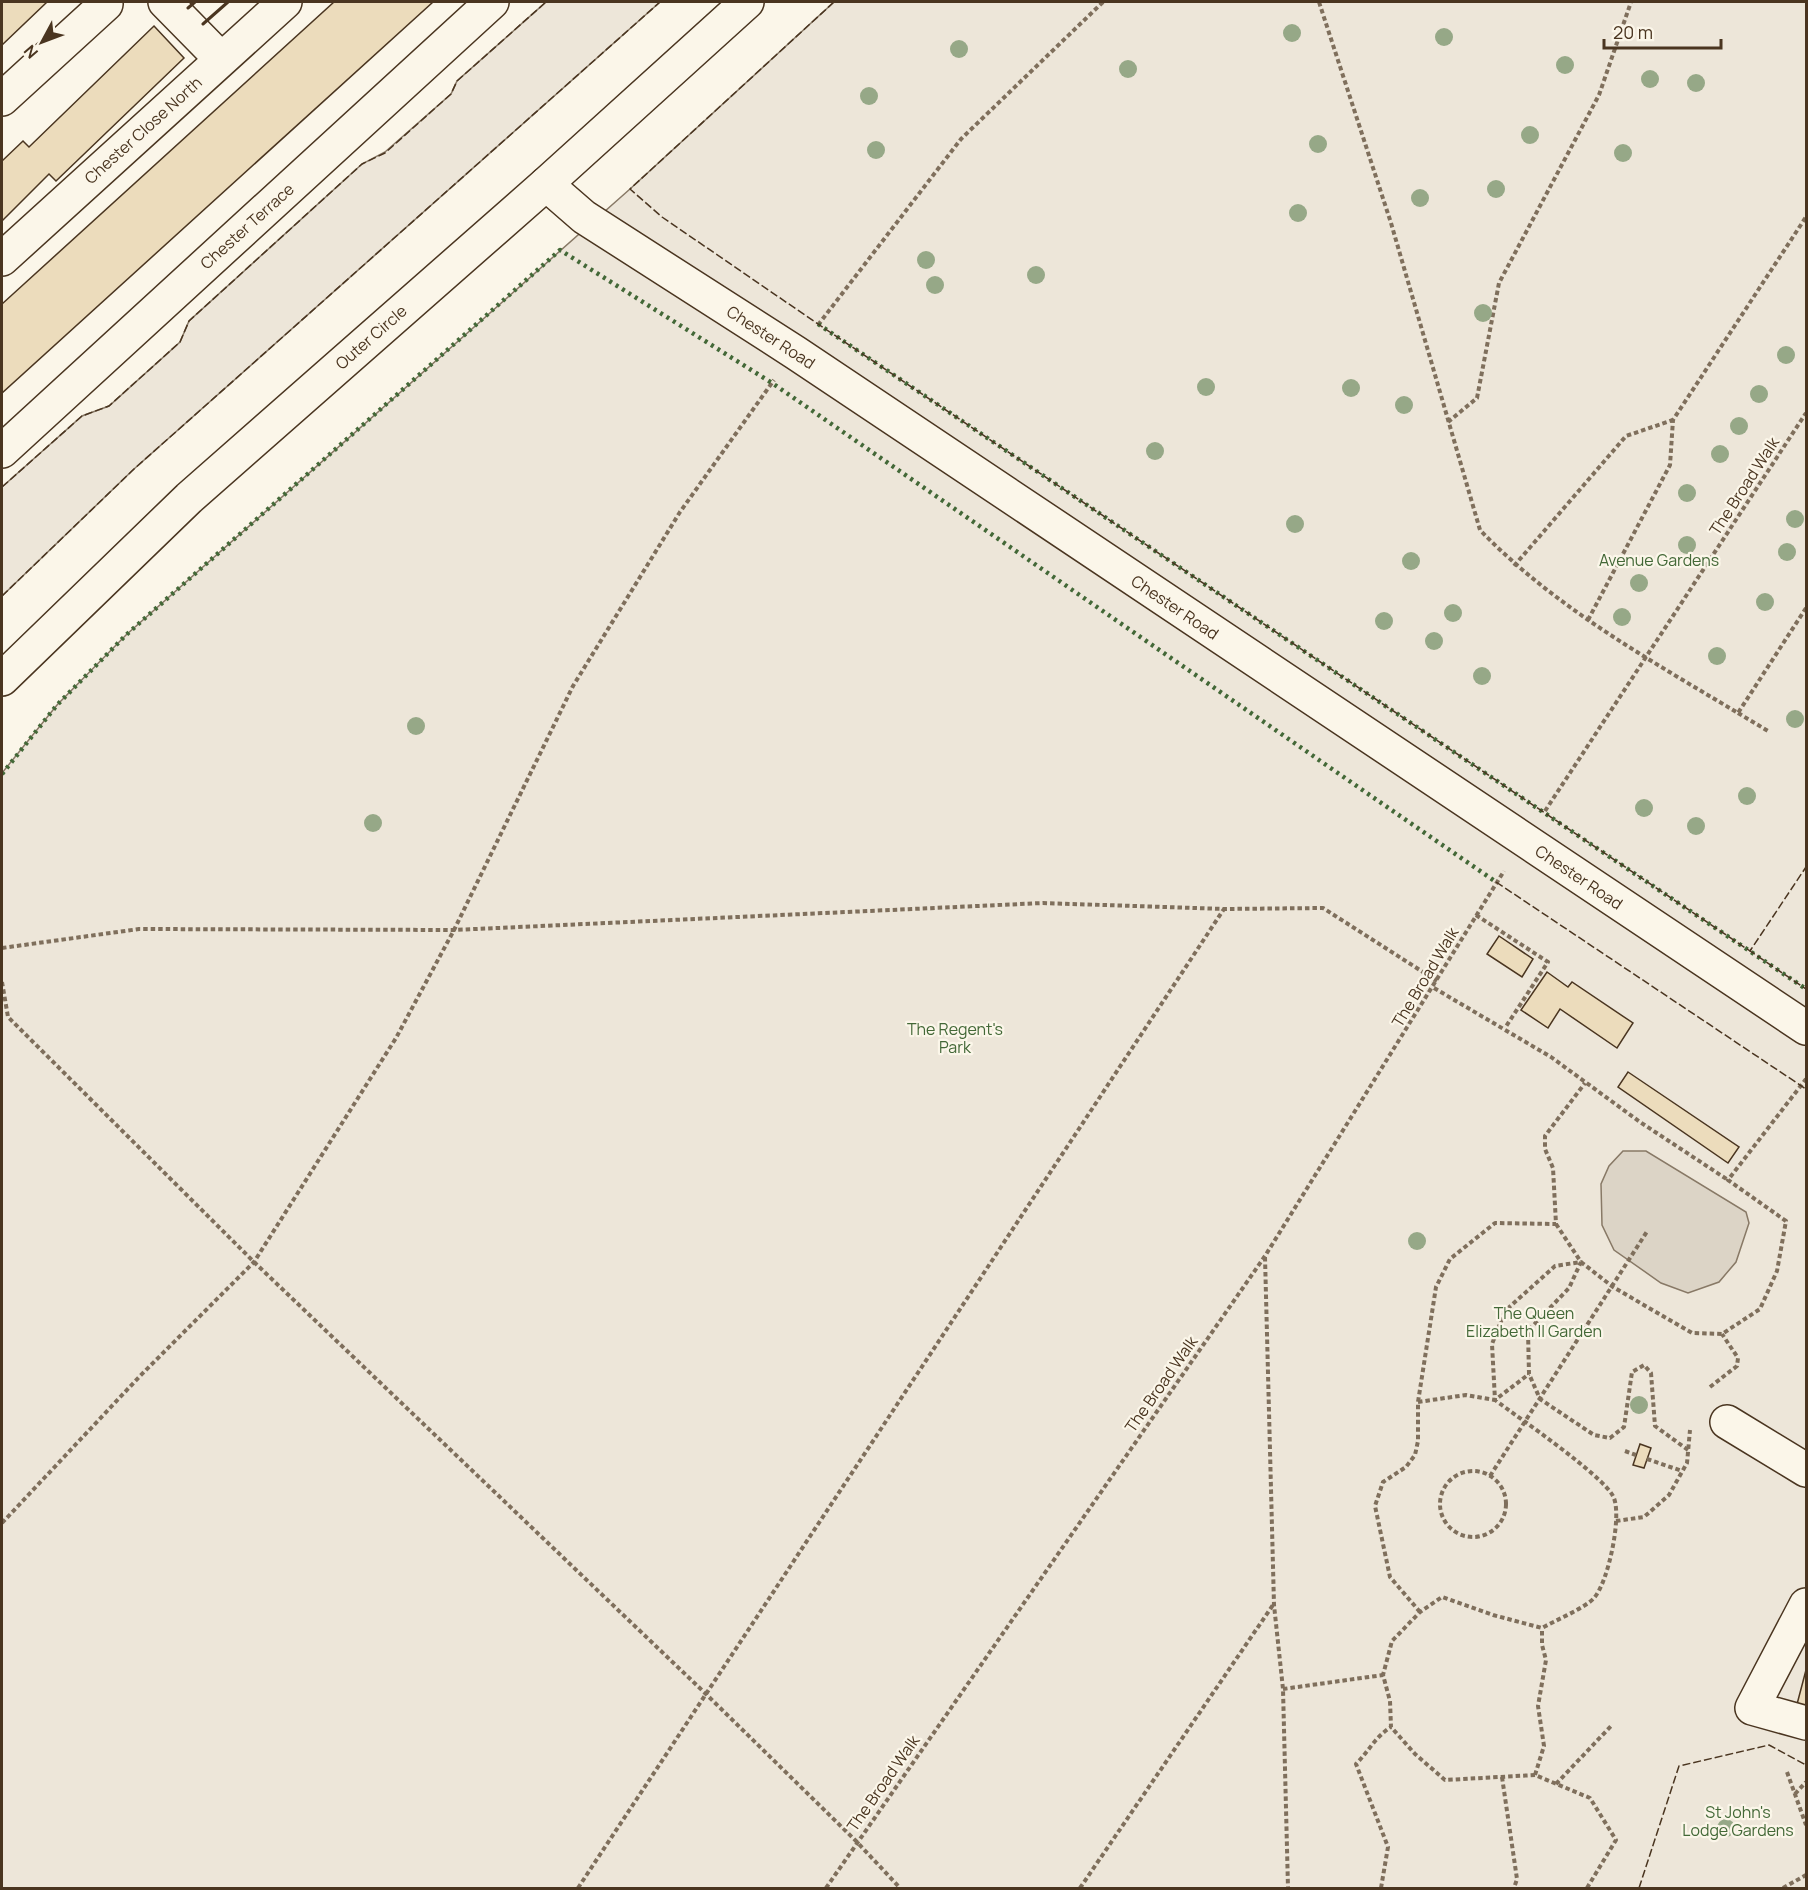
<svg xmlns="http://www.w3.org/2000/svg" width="1808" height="1890" viewBox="0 0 1808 1890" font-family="Manrope,sans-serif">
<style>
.green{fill:#ede6d9;stroke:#887966;stroke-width:1.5}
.water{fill:#dcd4c6;stroke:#887966;stroke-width:1.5}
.building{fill:#ecdcbc;stroke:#4a3520;stroke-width:1.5}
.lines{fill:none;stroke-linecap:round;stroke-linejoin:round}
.minor-casing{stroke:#4a3520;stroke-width:36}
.path{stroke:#7f6f5c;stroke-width:4;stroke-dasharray:4.5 3;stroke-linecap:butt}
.minor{stroke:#fbf6e9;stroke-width:33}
.hedge{stroke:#436837;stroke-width:4.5;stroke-dasharray:3 4.5;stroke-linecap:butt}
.fence{stroke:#4a3520;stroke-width:1.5;stroke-dasharray:8 3;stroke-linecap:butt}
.wall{stroke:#4a3520;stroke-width:3}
.tree{fill:#96a887}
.labels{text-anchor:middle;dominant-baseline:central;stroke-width:4.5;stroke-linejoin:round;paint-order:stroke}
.street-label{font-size:16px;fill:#4a3520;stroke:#fbf6e9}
.park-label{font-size:16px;fill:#436837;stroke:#fbf6e9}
</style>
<rect width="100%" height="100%" fill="#fbf6e9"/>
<g class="green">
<path d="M546 2H660L134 469 2 596V487L82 416 109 406 180 342 189 321 362 164 385 152 451 94 457 81Z"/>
<path d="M834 2H1806V1888H2V773L57 705 126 635 630 189Z"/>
</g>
<path class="water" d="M1623 1151H1646L1746 1212 1749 1223 1736 1262 1719 1282 1688 1293 1661 1283 1614 1250 1602 1225 1601 1184 1609 1166Z"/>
<g class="building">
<path d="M2 2H47L2 45Z"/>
<path d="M334 2H433L2 393V304Z"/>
<path d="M154 26 184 58 56 181 49 174 2 221V161L23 141 29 147Z"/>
<path d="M1499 936 1533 959 1522 977 1487 954Z"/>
<path d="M1547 972 1568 987 1572 982 1633 1023 1617 1048 1560 1009 1548 1028 1521 1010Z"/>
<path d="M1628 1072 1739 1147 1728 1163 1618 1087Z"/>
<path d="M1640 1444 1651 1448 1644 1468 1633 1465Z"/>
<path d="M1806 1670V1711L1796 1708Z"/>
</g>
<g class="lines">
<g class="minor-casing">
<g id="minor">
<path d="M165 2 221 59"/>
<path d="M2 99 106 4"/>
<path d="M546 184 584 217 796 353 1806 1028"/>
<path d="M2 259 285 2"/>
<path d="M2 451 492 2"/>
<path d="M2 679 189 498 546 184 747 2"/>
<path d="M1727 1422 1806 1470"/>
<path d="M1806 1605 1752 1708 1806 1723"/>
</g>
</g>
<g class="path">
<path d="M1319 2 1391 223 1480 530C1553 606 1648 659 1738 713L1806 608"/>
<path d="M818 325 961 139 1103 2"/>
<path d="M1448 422 1477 398 1499 283 1599 95 1631 2"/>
<path d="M1514 566 1626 436 1673 420"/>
<path d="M1588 620 1670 465 1673 420 1806 217"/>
<path d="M1738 713 1768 731"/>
<path d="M1545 811 1806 413"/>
<path d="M1476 915 1548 962 1505 1028"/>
<path d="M2 948 139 929 454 930 1043 903 1224 909 1323 908 1437 981"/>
<path d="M2 982 8 1017 254 1262 707 1695 857 1842 900 1888"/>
<path d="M1434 988 1551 1057 1640 1122 1728 1180"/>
<path d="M1556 1224 1581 1262 1569 1288 1528 1331 1529 1374 1540 1399 1594 1435 1610 1438 1624 1427 1632 1372 1644 1365 1651 1373 1655 1426 1688 1450"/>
<path d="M1265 1257 1274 1605 1283 1689 1288 1888"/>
<path d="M1710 1387 1737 1366 1738 1358 1722 1334"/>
<path d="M1418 1402 1466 1395 1495 1400 1529 1374"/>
<path d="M1625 1451 1636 1455"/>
<path d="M1647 1459 1682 1471"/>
<circle cx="1473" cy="1504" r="33"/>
<path d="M1490 1476 1648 1230"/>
<path d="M1616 1521 1644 1517 1669 1495 1687 1463 1690 1430"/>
<path d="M2 1523 140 1376 254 1262 396 1038 454 930 573 686 680 512 774 380"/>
<path d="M1420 1612 1390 1577 1375 1506 1383 1482 1406 1467 1415 1455 1418 1441V1402L1436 1287 1450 1259 1495 1223 1556 1224 1553 1168 1545 1149V1136L1585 1083"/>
<path d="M1283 1689 1383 1675"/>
<path d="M1787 1772 1806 1825"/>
<path d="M1535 1775 1544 1746 1538 1706 1546 1660 1542 1645V1628"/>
<path d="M1502 1777 1517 1879 1514 1888"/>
<path d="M1556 1784 1611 1726"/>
<path d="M1795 1794 1806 1782"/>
<path d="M578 1888 1224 909"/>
<path d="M826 1888 1265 1256 1504 871"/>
<path d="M1080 1888 1273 1605"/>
<path d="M1381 1888 1388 1847 1356 1764C1369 1751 1375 1737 1391 1727"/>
<path d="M1587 1888 1616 1840 1590 1798 1535 1775 1445 1780 1415 1754 1391 1727 1390 1701 1383 1675 1392 1641 1420 1612 1442 1597 1493 1615 1542 1628C1556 1620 1585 1608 1594 1598 1608 1583 1623 1514 1613 1496 1601 1474 1519 1418 1495 1400L1492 1344 1505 1311 1555 1266 1581 1262 1613 1287 1692 1333 1722 1334 1760 1309 1777 1271 1786 1221 1728 1180 1806 1079"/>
<path d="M1783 1888 1806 1875"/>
</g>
<use href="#minor" class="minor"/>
<g class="hedge">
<path d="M818 324 1806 989"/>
<path d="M2 774 57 705 126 635 560 250 772 383 1496 882"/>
</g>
<g class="fence">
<path d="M834 2 630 189 662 217 818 324 1750 951 1806 867"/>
<path d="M2 487 82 416 109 406 180 342 189 321 362 164 385 153 451 94 457 81 546 2"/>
<path d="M2 596 134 469 660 2"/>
<path d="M1496 882 1806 1089"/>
<path d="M1751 949 1750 951 1806 989"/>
<path d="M1639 1888 1679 1766 1769 1745 1806 1765"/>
</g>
<g class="wall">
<path d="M188 8 195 2"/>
<path d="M203 24 228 2"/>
</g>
</g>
<g class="tree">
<circle cx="1292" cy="33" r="9"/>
<circle cx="1444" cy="37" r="9"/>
<circle cx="959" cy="49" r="9"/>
<circle cx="1565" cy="65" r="9"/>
<circle cx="1128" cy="69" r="9"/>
<circle cx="1650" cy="79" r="9"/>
<circle cx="1696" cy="83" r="9"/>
<circle cx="869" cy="96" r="9"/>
<circle cx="1530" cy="135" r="9"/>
<circle cx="1318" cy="144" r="9"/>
<circle cx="876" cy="150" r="9"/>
<circle cx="1623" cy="153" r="9"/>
<circle cx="1496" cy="189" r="9"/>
<circle cx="1420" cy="198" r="9"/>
<circle cx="1298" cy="213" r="9"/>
<circle cx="926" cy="260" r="9"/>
<circle cx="1036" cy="275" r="9"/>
<circle cx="935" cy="285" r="9"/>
<circle cx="1483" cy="313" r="9"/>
<circle cx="1786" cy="355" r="9"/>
<circle cx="1206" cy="387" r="9"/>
<circle cx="1351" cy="388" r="9"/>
<circle cx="1759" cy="394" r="9"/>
<circle cx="1404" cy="405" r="9"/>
<circle cx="1739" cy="426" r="9"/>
<circle cx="1155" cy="451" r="9"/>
<circle cx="1720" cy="454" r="9"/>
<circle cx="1687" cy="493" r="9"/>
<circle cx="1795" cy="519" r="9"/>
<circle cx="1295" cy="524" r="9"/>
<circle cx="1687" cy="545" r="9"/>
<circle cx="1787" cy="552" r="9"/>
<circle cx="1411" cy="561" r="9"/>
<circle cx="1639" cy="583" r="9"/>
<circle cx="1765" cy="602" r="9"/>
<circle cx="1453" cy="613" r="9"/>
<circle cx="1622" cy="617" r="9"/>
<circle cx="1384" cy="621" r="9"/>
<circle cx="1434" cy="641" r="9"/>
<circle cx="1717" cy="656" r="9"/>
<circle cx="1482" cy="676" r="9"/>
<circle cx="1795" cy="719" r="9"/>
<circle cx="416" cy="726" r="9"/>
<circle cx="1747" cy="796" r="9"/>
<circle cx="1644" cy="808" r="9"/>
<circle cx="373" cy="823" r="9"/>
<circle cx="1696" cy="826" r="9"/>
<circle cx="1417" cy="1241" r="9"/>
<circle cx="1639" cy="1405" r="9"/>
<circle cx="1726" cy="1828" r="9"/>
</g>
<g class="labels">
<g class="street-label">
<text transform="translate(143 130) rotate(-42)">Chester Close North</text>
<text transform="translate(247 226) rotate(-42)">Chester Terrace</text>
<text transform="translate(371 337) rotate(-41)">Outer Circle</text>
<text transform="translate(771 337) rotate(33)">Chester Road</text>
<text transform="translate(1744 486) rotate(-57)">The Broad Walk</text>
<text transform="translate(1175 607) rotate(34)">Chester Road</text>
<text transform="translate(1579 877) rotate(34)">Chester Road</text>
<text transform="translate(1425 977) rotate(-59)">The Broad Walk</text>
<text transform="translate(1161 1384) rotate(-55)">The Broad Walk</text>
<text transform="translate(883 1783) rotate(-55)">The Broad Walk</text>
</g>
<g class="park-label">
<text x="1659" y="560">Avenue Gardens</text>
<text x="955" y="1029">The Regent's<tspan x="955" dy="18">Park</tspan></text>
<text x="1534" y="1313">The Queen<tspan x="1534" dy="18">Elizabeth II Garden</tspan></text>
<text x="1738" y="1812">St John's<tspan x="1738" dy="18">Lodge Gardens</tspan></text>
</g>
</g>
<rect width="1808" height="1890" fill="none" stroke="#4a3520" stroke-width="6"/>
<g transform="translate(42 42) rotate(229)" stroke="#fbf6e9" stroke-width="4.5" paint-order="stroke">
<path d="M0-4.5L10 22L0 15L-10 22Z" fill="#4a3520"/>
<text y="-9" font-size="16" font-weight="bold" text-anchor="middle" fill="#4a3520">N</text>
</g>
<path d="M1604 39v9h117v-9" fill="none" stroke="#4a3520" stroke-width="3"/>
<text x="1613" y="39" font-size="18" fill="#4a3520" stroke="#fbf6e9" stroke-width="4.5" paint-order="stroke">20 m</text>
</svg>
